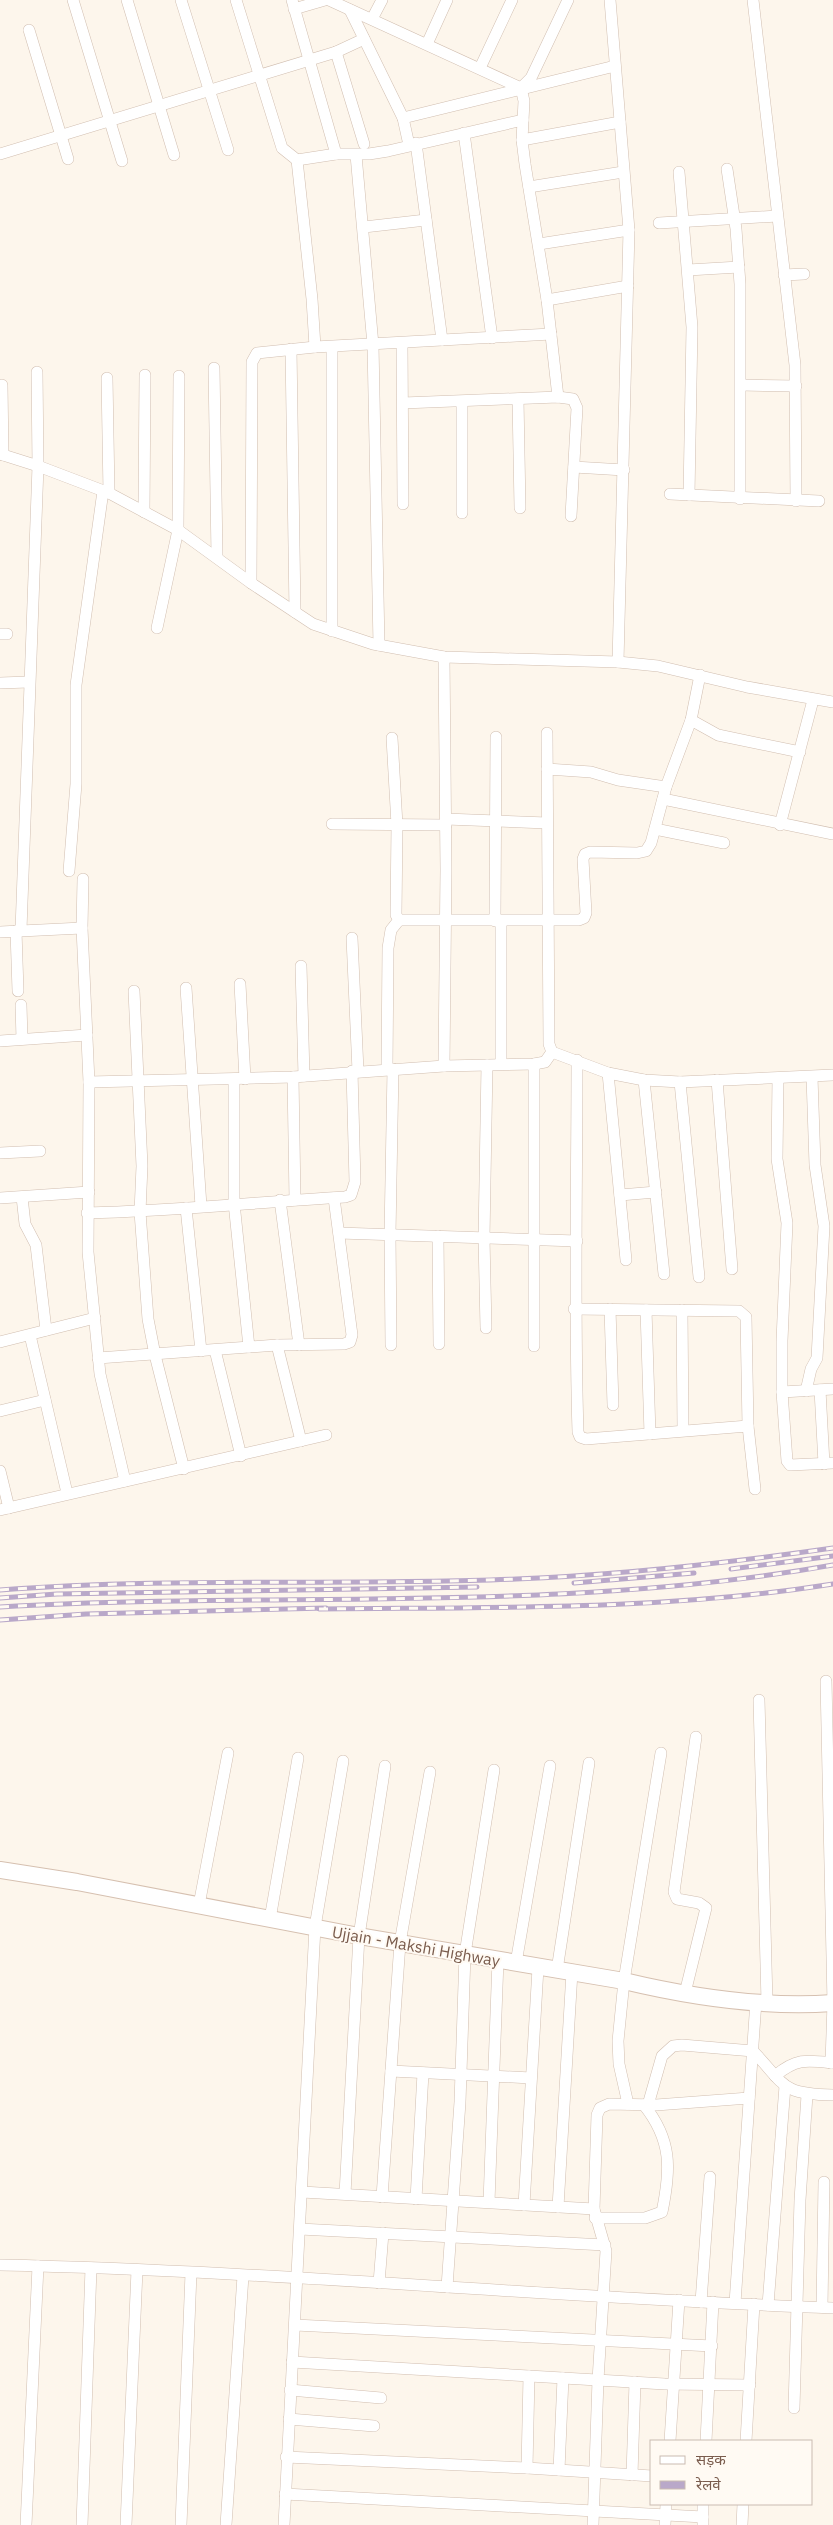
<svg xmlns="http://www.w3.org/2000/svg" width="833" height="2525" viewBox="0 0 833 2525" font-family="'IBM Plex Sans','Noto Sans Devanagari',sans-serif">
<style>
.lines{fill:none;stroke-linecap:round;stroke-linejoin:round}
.street-casing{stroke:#d1beb0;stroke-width:12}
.secondary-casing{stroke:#d6c0b0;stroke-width:18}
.street{stroke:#fff;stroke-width:11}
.secondary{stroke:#fff;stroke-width:16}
.rail-casing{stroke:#b9a8c9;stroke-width:5}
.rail{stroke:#fffaf3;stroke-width:3;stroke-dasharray:9;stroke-linecap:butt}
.labels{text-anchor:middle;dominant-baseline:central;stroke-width:4;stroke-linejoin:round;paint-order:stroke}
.street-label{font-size:16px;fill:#7a5c4d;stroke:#fffaf3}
</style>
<rect width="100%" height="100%" fill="#fdf6ec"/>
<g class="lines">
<g class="street-casing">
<g id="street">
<path d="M73 0 122 161"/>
<path d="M127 0 174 155"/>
<path d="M181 0 228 150"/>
<path d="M236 0 282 148 297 160 336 154H369L388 151 523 120"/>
<path d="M292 0 336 154"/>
<path d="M329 0 521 88 524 101 522 140 525 164 547 300 558 397"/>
<path d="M610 0 629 230 618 662"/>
<path d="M753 0 795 365 796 501"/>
<path d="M294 9 325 0"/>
<path d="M350 10 403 118 409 145"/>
<path d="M372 19 382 0"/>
<path d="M29 30 68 159"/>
<path d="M427 44 447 0"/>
<path d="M336 52 364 144"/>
<path d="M480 68 512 0"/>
<path d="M521 88 531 78 568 0"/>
<path d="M403 118 615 66"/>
<path d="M464 133 492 338"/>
<path d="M522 140 620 122"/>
<path d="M416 143 442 340"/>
<path d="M0 154 336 52 364 39"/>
<path d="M356 155 373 345 379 645"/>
<path d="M297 160 312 299 315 347"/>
<path d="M727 169 736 229 740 284V499"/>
<path d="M679 172 692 327 689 495"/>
<path d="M529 187 623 172"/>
<path d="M659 223 777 216"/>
<path d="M364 227 426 220"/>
<path d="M539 244 629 230"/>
<path d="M688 270 739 267"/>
<path d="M784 275 804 274"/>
<path d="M547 300 628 286"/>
<path d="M402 343 403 504"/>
<path d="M332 347V631"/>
<path d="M291 349 295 612"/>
<path d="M214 368 217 556"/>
<path d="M107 378 109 493"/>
<path d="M2 385 3 455"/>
<path d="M741 385 796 386"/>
<path d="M518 399 520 508"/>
<path d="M403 403 558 397 573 399 577 408 571 516"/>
<path d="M0 454 38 466 109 493 178 530 251 583 313 624 373 644 444 657 618 662 658 666 747 687 833 702"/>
<path d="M574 467 624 470"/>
<path d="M670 494 819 501"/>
<path d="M144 512 145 375"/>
<path d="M462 513V402"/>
<path d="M251 583 252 362 257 353 315 347 551 334"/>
<path d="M157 628 178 530 179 376"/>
<path d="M0 634H7"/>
<path d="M444 657 446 870 444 1066"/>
<path d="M0 683 28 682"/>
<path d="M691 720 718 735 800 752"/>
<path d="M547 733 549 1044 552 1052 608 1073 644 1080 680 1082 833 1075"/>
<path d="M392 738 397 825 396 915 399 920H579L584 918 586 913 583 859 585 854 590 852 637 853 646 851 651 843 666 787 691 720 700 675"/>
<path d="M547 769 591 772 618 780 666 787"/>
<path d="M663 799 833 834"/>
<path d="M446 819 547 823"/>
<path d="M332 824 446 825"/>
<path d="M780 825 813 700"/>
<path d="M655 829 724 843"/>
<path d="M69 871 76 784V685L103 491"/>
<path d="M83 879 82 928 89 1082 88 1252 100 1374 125 1481"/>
<path d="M495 921 496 737"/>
<path d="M501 921V1064"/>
<path d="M21 930 38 466 37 372"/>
<path d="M16 931 18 991"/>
<path d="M0 932 82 928"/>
<path d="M352 938 358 1071"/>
<path d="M301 966 304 1076"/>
<path d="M240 984 245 1079"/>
<path d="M186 988 201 1206"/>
<path d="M134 991 142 1166 140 1212 148 1319 155 1355 184 1469"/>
<path d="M21 1005 22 1039"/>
<path d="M0 1041 87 1035"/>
<path d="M577 1060C577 1184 574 1308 578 1432L580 1437 586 1439 748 1426"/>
<path d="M387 1069 388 948 391 930 399 920"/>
<path d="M608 1073 626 1260"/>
<path d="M293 1077 295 1200"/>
<path d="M778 1078 777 1159 787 1223 782 1341V1392L787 1461 790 1465 833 1463"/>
<path d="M234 1079V1203L249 1347"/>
<path d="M644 1080 664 1274"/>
<path d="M717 1080 732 1269"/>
<path d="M89 1082 293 1077 444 1066 534 1064 545 1062 552 1052"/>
<path d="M680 1082 699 1277"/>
<path d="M0 1153 40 1151"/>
<path d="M620 1195 656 1192"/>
<path d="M22 1197 25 1224 36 1245 46 1330"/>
<path d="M0 1198 89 1192"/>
<path d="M280 1200 299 1345"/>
<path d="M186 1208 201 1351"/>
<path d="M87 1213C173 1211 259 1202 345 1197L351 1195 355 1182 352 1071"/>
<path d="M339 1233 577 1241"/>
<path d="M438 1236 439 1344"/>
<path d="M574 1309 739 1311 746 1317 748 1426 755 1489"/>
<path d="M610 1309 613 1405"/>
<path d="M646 1310 650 1434"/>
<path d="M682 1310 683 1430"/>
<path d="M486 1328 484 1238 487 1065"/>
<path d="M30 1335 67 1493"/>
<path d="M0 1342 95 1318"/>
<path d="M277 1345 301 1441"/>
<path d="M391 1345 390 1234 393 1069"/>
<path d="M534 1346V1064"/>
<path d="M215 1350 241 1456"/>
<path d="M98 1358 277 1345 344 1344 350 1342 352 1335 334 1198"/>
<path d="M820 1390 824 1464"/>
<path d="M806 1391 811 1369 817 1358 824 1226 815 1165 812 1077"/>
<path d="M782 1392 833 1389"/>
<path d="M0 1411 45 1400"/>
<path d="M0 1471 9 1508"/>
<path d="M0 1510 326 1435"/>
<path d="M826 1681 833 2003 831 2063"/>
<path d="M759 1700 767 2002"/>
<path d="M199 1905 228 1753"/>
<path d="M270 1919 298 1758"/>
<path d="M516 1963 550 1766"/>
<path d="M557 1970 589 1763"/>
<path d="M685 1993 706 1908 699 1903 677 1899 674 1892 696 1737"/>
<path d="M391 2071 531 2078"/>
<path d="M775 2076C796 2058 807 2060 833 2063"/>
<path d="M628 2104 619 2064 618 2041 624 1981 661 1753"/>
<path d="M648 2105 662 2056 673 2046 682 2045 753 2051C786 2086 781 2094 833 2095"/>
<path d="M302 2192 594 2209"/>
<path d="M345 2194 359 1936 385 1766"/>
<path d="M382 2197 400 1943 430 1772"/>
<path d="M416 2199 423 2073"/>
<path d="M489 2202 498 1960"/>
<path d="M524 2205 538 1968"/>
<path d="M558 2207 572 1972"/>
<path d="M595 2218H645L662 2212C671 2169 672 2140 644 2105"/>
<path d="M300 2229 605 2245"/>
<path d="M0 2265C278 2271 555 2298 833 2308"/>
<path d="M379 2283 383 2233"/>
<path d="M447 2287 460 2102 465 1954 494 1770"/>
<path d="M701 2302 710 2177"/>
<path d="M735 2303 756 2001"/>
<path d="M768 2305 785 2086"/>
<path d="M822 2307 824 2182"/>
<path d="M295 2325 712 2346"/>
<path d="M292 2362 665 2384 750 2385"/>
<path d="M290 2390 381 2398"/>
<path d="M794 2408 800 2200 807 2095"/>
<path d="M289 2419 374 2426"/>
<path d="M670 2441 679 2300"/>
<path d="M706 2441 713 2302"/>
<path d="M746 2441 754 2304"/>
<path d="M286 2457 527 2468 652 2476"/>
<path d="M527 2468 529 2376"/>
<path d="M559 2470 563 2378"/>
<path d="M632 2475 635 2382"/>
<path d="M285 2494 703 2517"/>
<path d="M26 2525 38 2266"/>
<path d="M82 2525 91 2268"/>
<path d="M126 2525 137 2270"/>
<path d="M181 2525 191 2273"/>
<path d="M226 2525 243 2276"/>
<path d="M284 2525 315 1927 343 1761"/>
<path d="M593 2525 598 2380 606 2251 594 2209 597 2115 600 2108 609 2104 656 2105 749 2098"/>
<path d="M665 2525 666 2504"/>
<path d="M703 2525V2504"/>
<path d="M742 2525 743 2504"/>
</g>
</g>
<g class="secondary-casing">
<path id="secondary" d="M0 1870 77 1882 359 1936 624 1981C691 1997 764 2008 833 2003"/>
</g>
<use href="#street" class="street"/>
<use href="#secondary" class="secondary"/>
<g class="rail-casing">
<g id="rail">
<path d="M731 1569 833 1556"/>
<path d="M574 1583 694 1573"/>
<path d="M0 1590C172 1577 344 1586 516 1579 622 1575 728 1563 833 1548"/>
<path d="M0 1598 57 1594 477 1587"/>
<path d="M0 1607C277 1591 559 1614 833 1565"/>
<path d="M319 1609C491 1607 663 1611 833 1584"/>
<path d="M0 1620 86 1614 326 1608"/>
</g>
</g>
<use href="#rail" class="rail"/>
</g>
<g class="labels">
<g class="street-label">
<text transform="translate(416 1946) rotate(10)">Ujjain - Makshi Highway</text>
</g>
</g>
<rect x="650" y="2440" width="162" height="65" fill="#fffaf3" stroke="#cabbb1"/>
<rect x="660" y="2456" width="25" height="8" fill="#ffffff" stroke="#cabbb1"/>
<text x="696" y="2465" font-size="15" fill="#7a5c4d">सड़क</text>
<rect x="660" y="2481" width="25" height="8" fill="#b9a8c9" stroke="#cabbb1"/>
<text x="696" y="2490" font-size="15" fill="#7a5c4d">रेलवे</text>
</svg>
